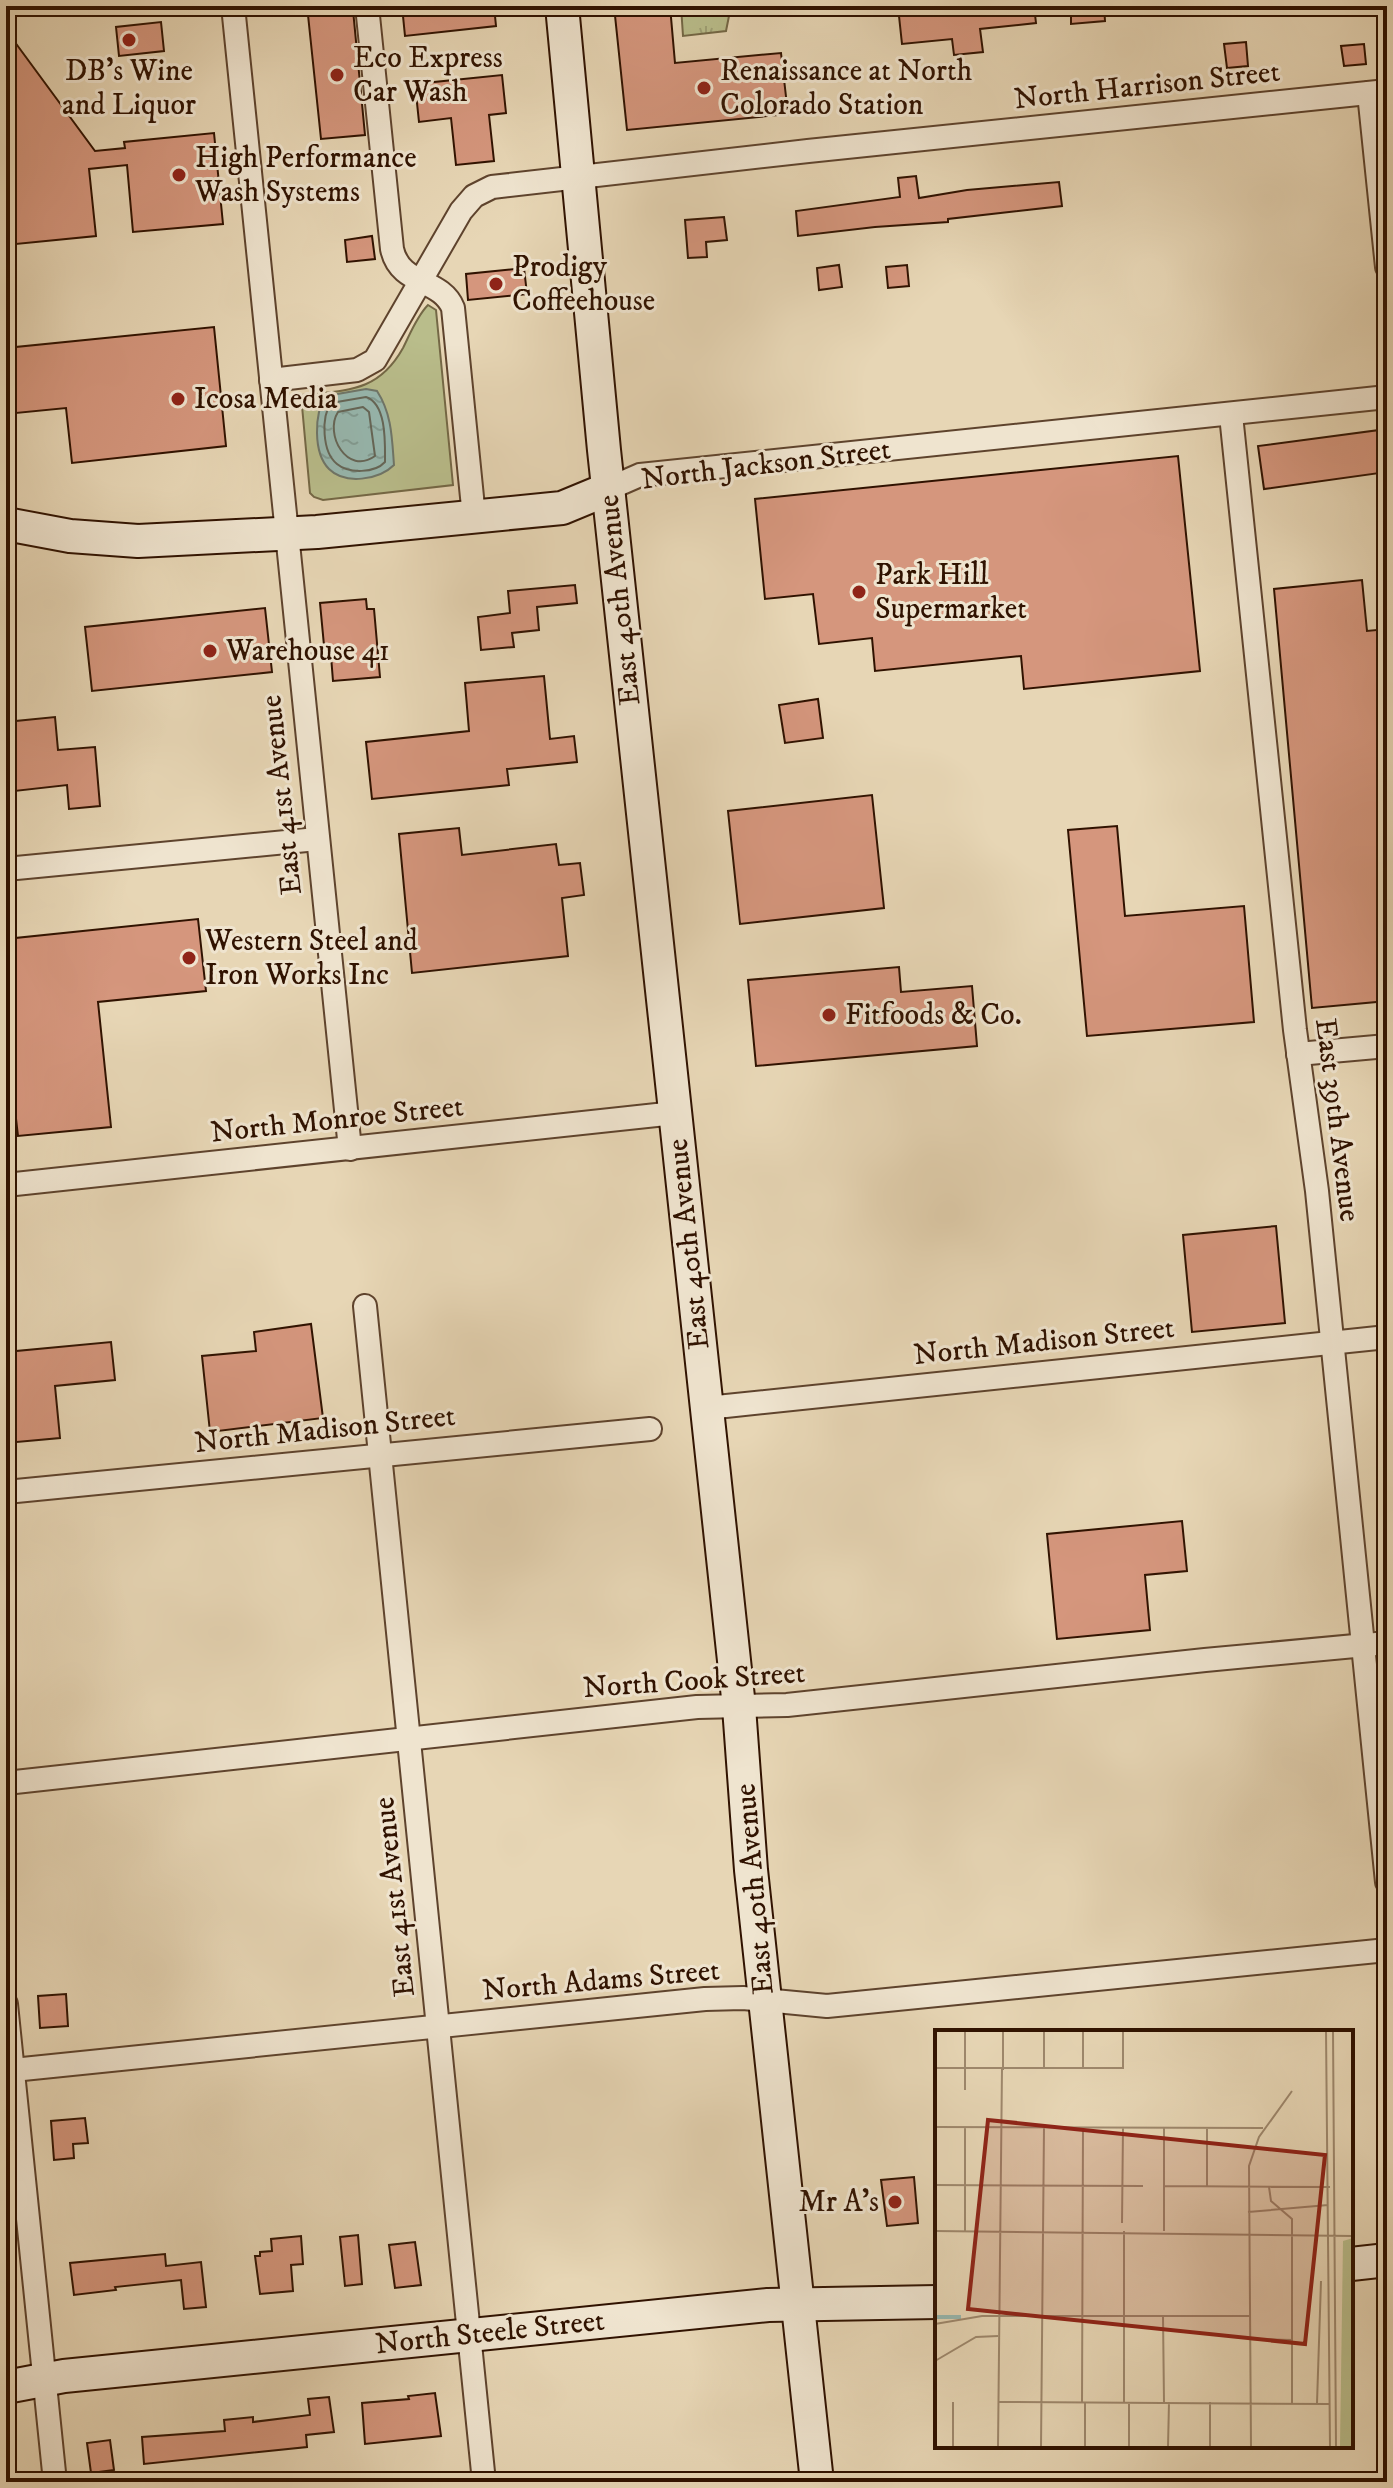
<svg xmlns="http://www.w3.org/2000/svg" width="1393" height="2488" viewBox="0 0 1393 2488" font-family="'IM FELL DW Pica',serif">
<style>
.green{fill:#b9bd8b;stroke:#746846;stroke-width:2}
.park{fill:url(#park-tufts);stroke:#746846;stroke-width:2}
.water{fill:url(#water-ripples);stroke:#6e766a;stroke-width:2}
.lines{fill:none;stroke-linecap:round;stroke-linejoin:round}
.shore{stroke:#646658;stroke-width:2}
.building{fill:#d5967d;stroke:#301200;stroke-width:2}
.street-casing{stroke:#5e432d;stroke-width:26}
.secondary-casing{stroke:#301200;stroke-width:36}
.street{stroke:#efe4cf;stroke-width:22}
.secondary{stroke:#efe4cf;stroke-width:32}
.poi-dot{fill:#8f2418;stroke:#efe4cf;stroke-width:3}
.labels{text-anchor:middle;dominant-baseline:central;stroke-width:6;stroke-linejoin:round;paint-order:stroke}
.poi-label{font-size:30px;fill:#301200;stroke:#efe4cf;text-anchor:start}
.street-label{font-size:30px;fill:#301200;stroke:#efe4cf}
.inset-river{fill:none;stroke:#97b9b1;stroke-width:4}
.inset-road{fill:none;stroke:#9e886d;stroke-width:2}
.view{fill:#8f2418;fill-opacity:0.15;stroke:#8f2418;stroke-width:4}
.inset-edge{fill:none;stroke:#301200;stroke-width:4}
</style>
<defs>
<pattern id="park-tufts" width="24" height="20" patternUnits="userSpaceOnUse" patternTransform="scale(2)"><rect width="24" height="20" fill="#b9bd8b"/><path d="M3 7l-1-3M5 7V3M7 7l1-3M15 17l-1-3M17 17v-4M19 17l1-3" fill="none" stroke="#9fa176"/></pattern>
<pattern id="water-ripples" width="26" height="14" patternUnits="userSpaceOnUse" patternTransform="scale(2)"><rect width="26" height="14" fill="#97b9b1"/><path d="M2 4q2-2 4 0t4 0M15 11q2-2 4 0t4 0" fill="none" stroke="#829e96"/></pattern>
</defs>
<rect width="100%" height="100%" fill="#e7d6b5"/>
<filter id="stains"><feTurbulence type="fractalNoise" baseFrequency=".0025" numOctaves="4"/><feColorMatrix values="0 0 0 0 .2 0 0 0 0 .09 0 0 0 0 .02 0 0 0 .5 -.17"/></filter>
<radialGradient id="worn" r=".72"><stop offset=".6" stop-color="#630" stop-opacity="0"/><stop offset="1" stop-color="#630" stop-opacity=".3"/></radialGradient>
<path class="green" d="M428 305 436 310 453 485 323 500 314 497 310 493 301 395C346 390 378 393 403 348 410 334 417 316 428 305Z"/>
<path class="park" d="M681 6H731L726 31 683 36Z"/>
<path class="water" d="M366 389 377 391C392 414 392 439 394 465 379 480 345 485 329 469 313 453 314 413 326 396Z"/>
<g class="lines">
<g class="shore">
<path d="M366 397C387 404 385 444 385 462 375 473 349 474 337 464 322 452 321 417 331 403Z"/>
<path d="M363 407 369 412 375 456C347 476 324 434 338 412Z"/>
</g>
</g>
<g class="building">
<path d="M402 6H494L496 26 405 36Z"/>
<path d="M614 6H670L675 63 781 53 788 114 627 130Z"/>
<path d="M948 6H1034L1036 23 980 29 983 52 954 55 952 39 902 44 899 16 949 11Z"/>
<path d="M1071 6H1104L1105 21 1071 24Z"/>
<path d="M353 10 365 135 321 139 308 15Z"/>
<path d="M161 22 164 51 119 56 116 27Z"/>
<path d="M6 30 95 151 125 148 124 142 214 133 223 224 133 232 127 165 89 169 96 236 6 245Z"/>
<path d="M1246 42 1248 66 1227 68 1224 44Z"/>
<path d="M1364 44 1366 64 1344 66 1341 46Z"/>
<path d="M502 75 506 113 489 115 494 161 456 165 451 118 419 122 415 84Z"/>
<path d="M916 176 919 198 967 190 1059 182 1062 206 948 219V222L875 227 798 236 796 211 900 197 898 178Z"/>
<path d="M724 217 727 240 706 242 707 257 688 258 685 220Z"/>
<path d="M372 236 375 259 347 262 345 240Z"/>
<path d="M839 265 842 287 819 290 817 268Z"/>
<path d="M907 265 909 286 888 288 886 267Z"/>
<path d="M524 268 527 294 468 300 466 274Z"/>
<path d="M214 327 226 446 72 463 66 408 6 414V348Z"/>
<path d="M1387 429V472L1264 489 1258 446Z"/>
<path d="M1178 456 1200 671 1024 689 1021 656 875 671 872 638 819 644 813 594 765 599 755 499Z"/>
<path d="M1362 580 1367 631 1387 629V1001L1312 1008 1274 589Z"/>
<path d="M575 585 577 603 537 607 539 630 512 633 514 647 481 650 478 617 510 613 508 591Z"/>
<path d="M366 599 367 609H374L380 677 333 681 331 656H325L320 603Z"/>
<path d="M265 608 272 672 92 691 85 627Z"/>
<path d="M544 676 550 739 574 736 577 762 507 769 509 785 372 799 366 742 469 731 465 683Z"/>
<path d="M818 699 823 738 785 743 779 705Z"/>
<path d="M55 717 58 750 95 747 100 806 69 809 67 785 6 792V722Z"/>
<path d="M872 795 884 908 740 924 728 811Z"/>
<path d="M1117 826 1125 916 1244 906 1254 1022 1087 1036 1068 830Z"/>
<path d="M459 828 462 855 556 844 559 865 580 863 584 895 562 898 568 956 412 973 399 834Z"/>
<path d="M198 919 206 991 98 1002 111 1127 18 1136 15 1110H6V939Z"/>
<path d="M899 967 901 992 972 986 977 1046 756 1066 748 980Z"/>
<path d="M1276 1226 1285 1323 1192 1332 1183 1235Z"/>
<path d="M311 1324 323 1418 210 1432 202 1356 256 1351 254 1332Z"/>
<path d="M111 1342 115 1380 55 1386 60 1438 6 1443V1352Z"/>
<path d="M1182 1521 1187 1571 1145 1575 1150 1630 1057 1639 1047 1534Z"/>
<path d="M66 1994 68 2026 40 2028 38 1996Z"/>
<path d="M85 2118 88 2143 73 2144 74 2158 54 2160 51 2121Z"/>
<path d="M914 2177 918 2223 887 2226 881 2180Z"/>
<path d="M358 2235 362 2284 345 2286 340 2237Z"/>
<path d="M301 2236 303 2264 291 2265 293 2291 260 2294 255 2256H260V2252L272 2251 271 2239Z"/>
<path d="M415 2242 421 2285 395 2288 389 2245Z"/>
<path d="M165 2254 166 2266 201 2262 206 2307 184 2309 181 2280 115 2287 116 2290 74 2295 70 2263Z"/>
<path d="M435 2393 441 2436 365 2444 362 2403 409 2399 408 2396Z"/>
<path d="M329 2397 334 2432 306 2435 307 2447 144 2464 142 2437 225 2431 224 2420 253 2417V2422L310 2415 308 2399Z"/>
<path d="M110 2440 114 2470 91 2473 87 2443Z"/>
</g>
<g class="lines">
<g class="street-casing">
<g id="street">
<path d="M233 6 350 1149"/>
<path d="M367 6 392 249C400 286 441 278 453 308L474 517"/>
<path d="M1369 93 1387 267"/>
<path d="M271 380 357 370 375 360 461 211 474 196 492 187 808 151 1387 91"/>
<path d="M1231 415 1295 1030 1317 1191 1387 1882"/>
<path d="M608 489 640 475 1387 397"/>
<path d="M6 869 317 839"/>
<path d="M1298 1054 1387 1046"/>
<path d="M6 1185 675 1113"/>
<path d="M365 1306 484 2482"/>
<path d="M707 1408 1387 1337"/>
<path d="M6 1492 650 1429"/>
<path d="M6 1783 697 1707 787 1705 1205 1660 1387 1643"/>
<path d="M6 2004 55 2482"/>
<path d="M13 2070 705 1999 743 1998 827 2006 1387 1950"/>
</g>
</g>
<g class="secondary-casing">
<g id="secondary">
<path d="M562 6 604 450 739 1707 751 1870 817 2482"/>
<path d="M6 524 70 536 138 541 317 532 562 508 608 489"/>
<path d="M1351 2264 1387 2260"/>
<path d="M6 2387 64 2376 768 2305 937 2302"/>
</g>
</g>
<use href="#street" class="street"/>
<use href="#secondary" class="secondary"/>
</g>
<g class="poi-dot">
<circle cx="129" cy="40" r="8"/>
<circle cx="337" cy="75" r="8"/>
<circle cx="704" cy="88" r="8"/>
<circle cx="179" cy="175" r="8"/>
<circle cx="496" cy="284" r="8"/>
<circle cx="178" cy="399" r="8"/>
<circle cx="859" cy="592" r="8"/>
<circle cx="210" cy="651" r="8"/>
<circle cx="189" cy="958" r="8"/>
<circle cx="829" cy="1015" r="8"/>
<circle cx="895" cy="2202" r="8"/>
</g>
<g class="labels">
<g class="poi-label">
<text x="353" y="58">Eco Express<tspan x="353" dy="34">Car Wash</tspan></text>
<text x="129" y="71" text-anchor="middle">DB's Wine<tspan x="129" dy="34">and Liquor</tspan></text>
<text x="720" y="71">Renaissance at North<tspan x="720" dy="34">Colorado Station</tspan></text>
<text x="195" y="158">High Performance<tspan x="195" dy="34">Wash Systems</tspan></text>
<text x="512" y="267">Prodigy<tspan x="512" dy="34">Coffeehouse</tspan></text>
<text x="194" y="399">Icosa Media</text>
<text x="875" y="575">Park Hill<tspan x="875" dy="34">Supermarket</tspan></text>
<text x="226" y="651">Warehouse 41</text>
<text x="205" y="941">Western Steel and<tspan x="205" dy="34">Iron Works Inc</tspan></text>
<text x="845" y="1015">Fitfoods &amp; Co.</text>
<text x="879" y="2202" text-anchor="end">Mr A's</text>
</g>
<g class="street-label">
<text transform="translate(1147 86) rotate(-6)">North Harrison Street</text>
<text transform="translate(766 465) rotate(-7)">North Jackson Street</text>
<text transform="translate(620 600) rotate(-96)">East 40th Avenue</text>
<text transform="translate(282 795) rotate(-96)">East 41st Avenue</text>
<text transform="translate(337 1120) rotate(-6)">North Monroe Street</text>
<text transform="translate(1337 1120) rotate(83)">East 39th Avenue</text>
<text transform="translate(689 1244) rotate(-96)">East 40th Avenue</text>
<text transform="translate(1044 1342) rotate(-6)">North Madison Street</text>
<text transform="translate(325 1430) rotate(-6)">North Madison Street</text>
<text transform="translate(694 1681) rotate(-4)">North Cook Street</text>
<text transform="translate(755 1889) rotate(-95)">East 40th Avenue</text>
<text transform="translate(395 1897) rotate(-96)">East 41st Avenue</text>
<text transform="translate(601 1981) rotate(-5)">North Adams Street</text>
<text transform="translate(490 2333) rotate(-6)">North Steele Street</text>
</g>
</g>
<g transform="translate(935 2030)">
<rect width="418" height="418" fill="#e7d6b5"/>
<path d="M418 208V417H405L408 211Z" fill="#b9bd8b"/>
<path class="inset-river" d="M0 287H26"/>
<path class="inset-road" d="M68 1V40M391 1 395 417M398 1 401 417M0 38H188V1M109 38V1M148 38V1M30 60V1M0 97 328 98M229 98V201M0 155 208 156M229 156 395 157M272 156V98M334 157 336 171 357 189V373M313 182 393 175M187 193 188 98M0 201 418 206M30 201V98M228 286 229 372M0 294 47 286H316M316 309 358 310M0 331 41 307 63 306M63 372 394 374M147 372 148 98M189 372V201M194 372V417M275 372V417M382 373 386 251M18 417V372M63 417 67 38M106 417 109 98M150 417V372M233 417 234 372M316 417 314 136 324 107 357 61"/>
<path class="view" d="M53 90 390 125 370 314 33 279Z"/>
<rect width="418" height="418" class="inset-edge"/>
</g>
<rect width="1393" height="2488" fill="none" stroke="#e7d6b5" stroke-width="32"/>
<rect x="8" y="8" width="1377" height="2472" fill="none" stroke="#301200" stroke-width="4"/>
<rect x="16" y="16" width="1361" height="2456" fill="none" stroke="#301200" stroke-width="2"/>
<rect width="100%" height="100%" filter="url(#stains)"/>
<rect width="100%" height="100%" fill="url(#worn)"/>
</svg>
